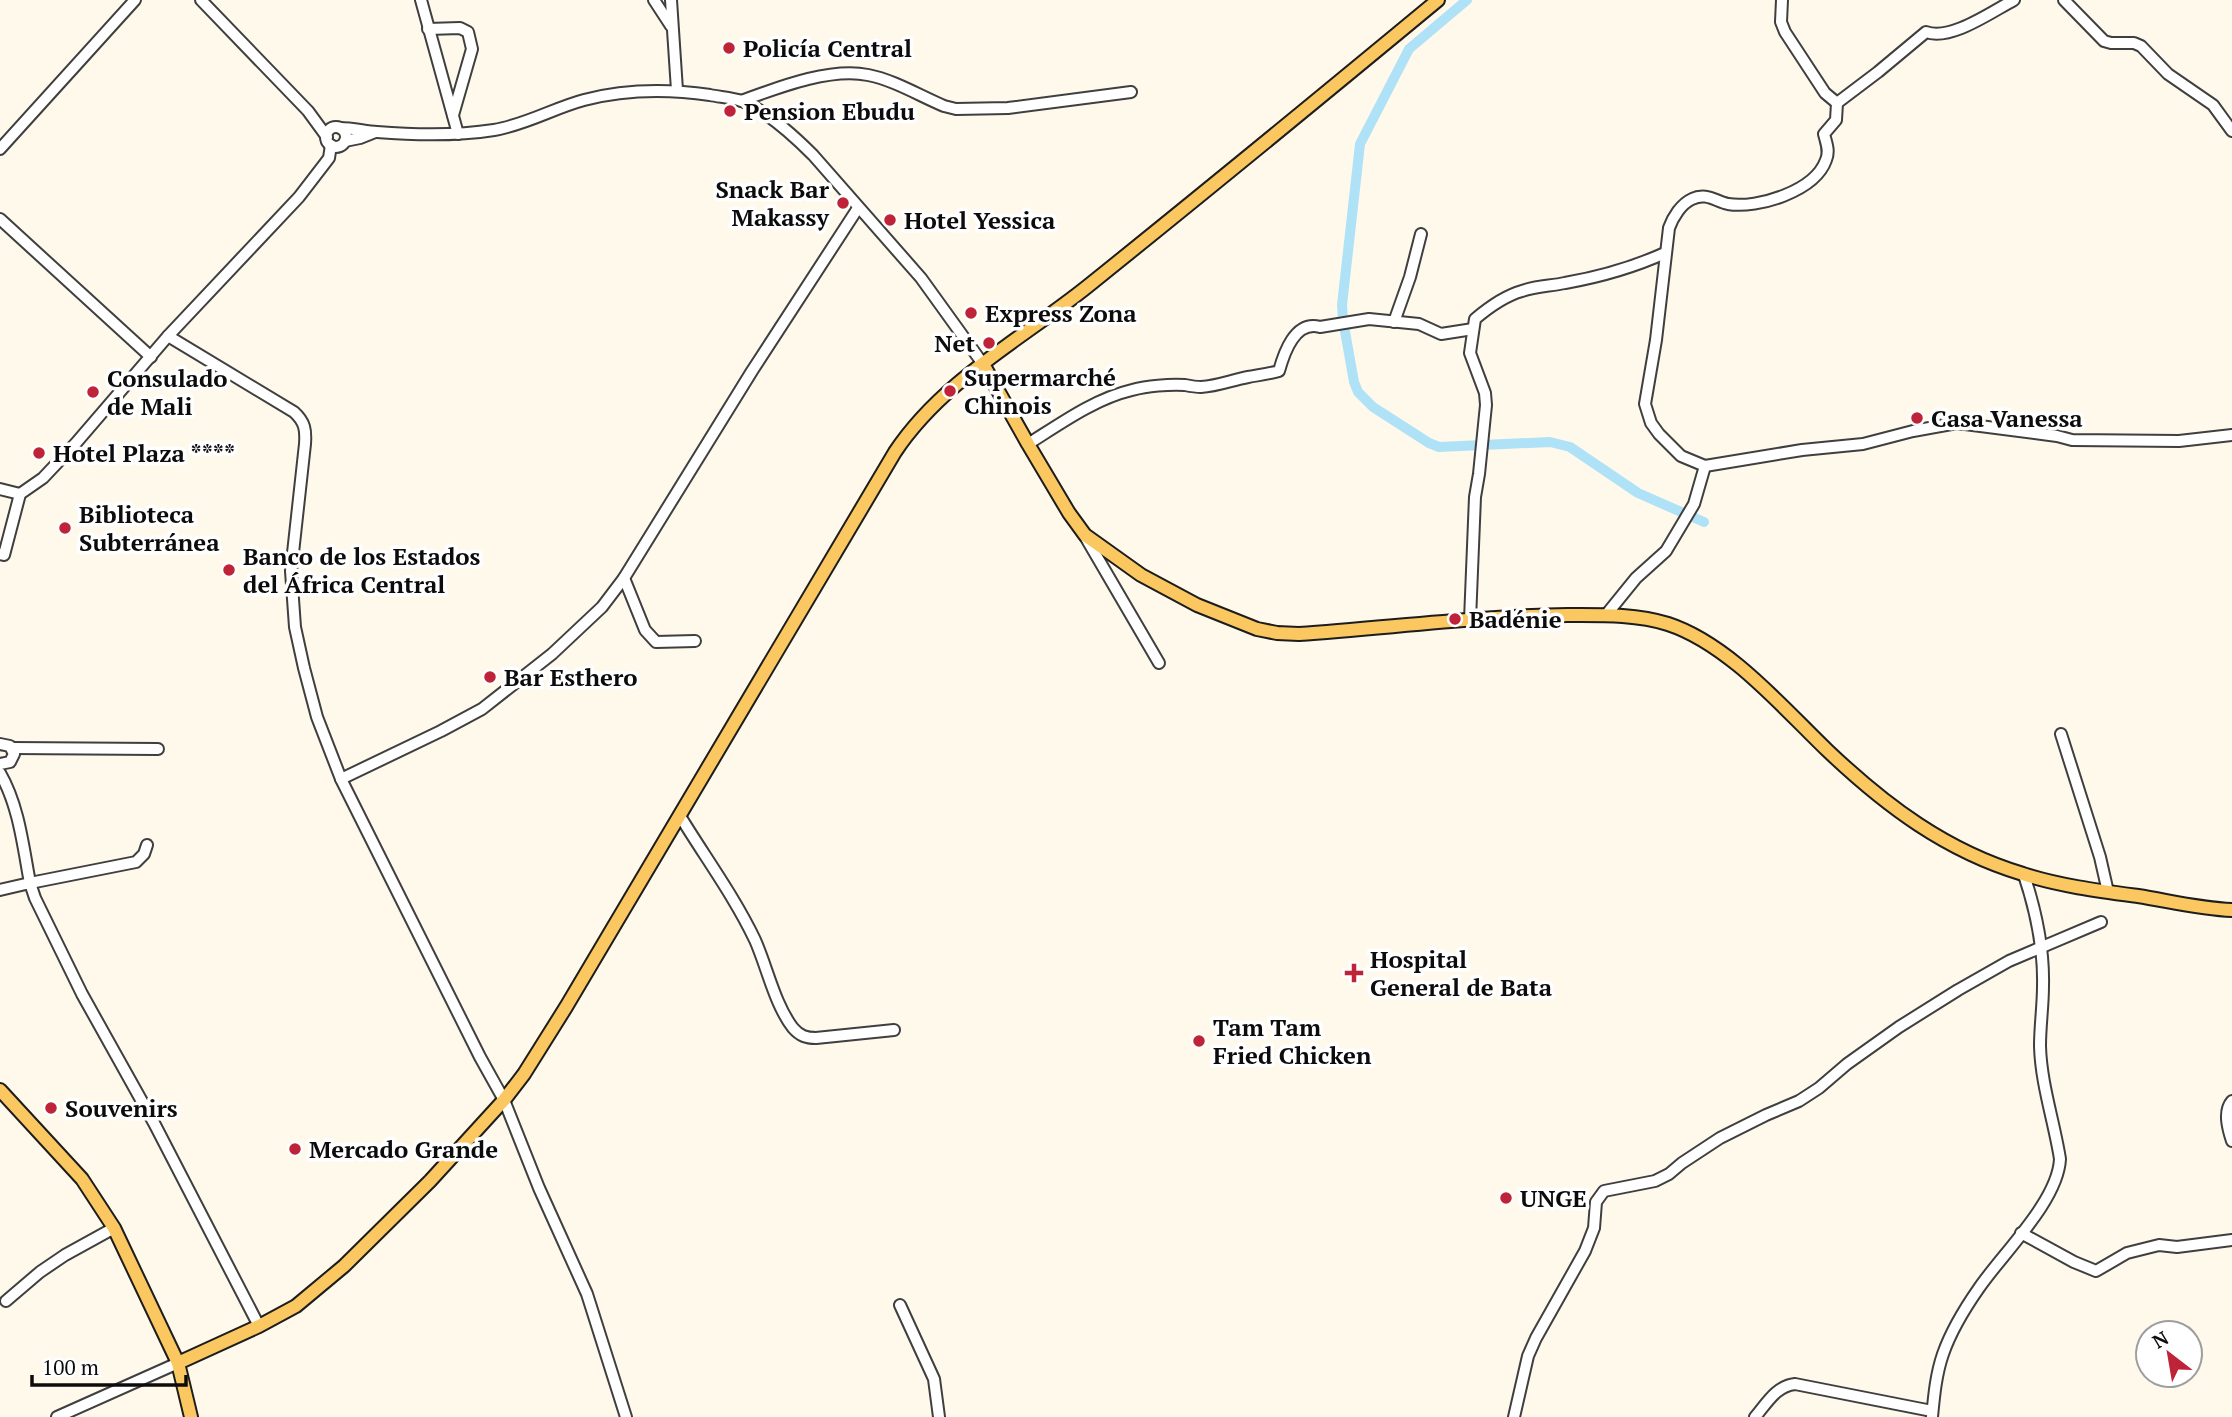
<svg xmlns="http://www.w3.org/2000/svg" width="2232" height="1417" viewBox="0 0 2232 1417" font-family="'PT Serif',serif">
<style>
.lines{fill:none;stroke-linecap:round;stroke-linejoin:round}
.canal{stroke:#b0e2f7;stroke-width:10}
.minor-casing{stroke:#3f3f3f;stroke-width:14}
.major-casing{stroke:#1d1d1d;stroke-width:16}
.minor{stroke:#fff;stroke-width:10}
.major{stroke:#fac760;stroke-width:12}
.poi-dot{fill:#be2338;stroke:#fff;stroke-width:2.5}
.labels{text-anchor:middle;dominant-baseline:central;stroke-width:7;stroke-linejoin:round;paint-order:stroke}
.poi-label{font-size:24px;font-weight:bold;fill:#0c0c0c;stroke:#fff;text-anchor:start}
</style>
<rect width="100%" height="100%" fill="#fff9ec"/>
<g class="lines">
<path class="canal" d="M1467 0 1409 49 1360 144 1342 305 1343 320 1354 382 1358 392 1373 407 1429 443 1439 447 1550 442 1570 447 1638 493 1704 522"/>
<g class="minor-casing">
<g id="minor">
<path d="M201 0 308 111 327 137"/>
<path d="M421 0 458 134"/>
<path d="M654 0 671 26"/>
<path d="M671 0 677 90"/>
<path d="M1782 0 1781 22 1785 32 1825 93 1837 103"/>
<path d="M2064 0 2104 41 2111 43H2134L2141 46 2168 74 2213 105 2232 131"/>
<path d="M428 29 460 28 468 32 472 49 453 115"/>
<path d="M741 101C777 88 830 67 868 75 894 80 920 96 944 106L956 109 1008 108 1131 92"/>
<circle cx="336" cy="137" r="10"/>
<path d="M340 128C353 128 364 131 377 132 415 135 456 136 494 130 525 125 554 108 584 100 626 89 668 89 710 95 720 97 732 98 742 101 766 111 795 137 813 155L921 278 983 364"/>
<path d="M345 141 360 138 375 132"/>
<path d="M0 149 135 0"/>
<path d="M0 219 151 357"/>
<path d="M1394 322 1410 277 1421 234"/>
<path d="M168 336 294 412C305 422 306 430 305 444L291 571 295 627 304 668 317 717 341 779 480 1057 504 1100 539 1188 587 1294 626 1417"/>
<path d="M1028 444C1060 424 1094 399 1132 390 1147 386 1169 384 1185 385 1190 386 1195 387 1201 387 1218 386 1232 380 1248 377 1259 375 1268 374 1279 371 1284 353 1295 320 1320 327L1369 319 1419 324 1441 334 1473 329"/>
<path d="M1705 466 1802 450 1863 444 1913 431 1957 423 2057 436 2072 440 2179 441 2232 435"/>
<path d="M0 489 20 494"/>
<path d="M1086 538 1159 663"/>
<path d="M0 554 4 555 20 494 43 478 76 443 168 336 299 197 329 158 331 145"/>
<path d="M624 578 645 630 656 642 695 641"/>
<path d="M1606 615 1636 578 1666 551 1694 504 1705 466 1681 456 1659 434 1651 423 1645 404 1656 340 1669 228C1673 217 1681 204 1692 199 1706 192 1715 201 1728 204 1758 209 1815 191 1826 160 1830 151 1826 142 1824 134L1836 120 1837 103 1878 72 1926 32C1951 41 1991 12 2014 0"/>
<path d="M1470 620 1475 497 1479 474 1486 405 1485 393 1470 353 1475 319C1488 308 1504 296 1522 291 1535 286 1551 286 1565 283 1599 277 1634 267 1665 253"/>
<path d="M2061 734 2100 857 2108 892"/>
<path d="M0 744 10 746 14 754 10 762 0 764"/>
<path d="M12 748 158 749"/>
<path d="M0 773C19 806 23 846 30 883L136 862 144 854 147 845"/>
<path d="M341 779 441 731 482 709 552 654 602 607 624 578 752 371 858 208"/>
<path d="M680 816C705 857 734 896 755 940 767 967 775 1005 793 1028 800 1036 806 1038 816 1038L894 1030"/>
<path d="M0 890 30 883 35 898 82 994 154 1123 259 1326"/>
<path d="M2232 1101C2223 1111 2228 1129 2232 1141"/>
<path d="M2021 1233 2074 1262 2096 1271 2127 1253 2159 1245 2177 1247 2232 1240"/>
<path d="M6 1301 40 1272 65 1255 114 1228"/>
<path d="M900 1305 934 1379 939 1417"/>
<path d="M57 1417 178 1363"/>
<path d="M1514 1417 1528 1356 1536 1338 1585 1251 1594 1228 1596 1202 1604 1191 1655 1181 1669 1174 1682 1163 1720 1138 1766 1115 1799 1101 1819 1088 1847 1064 1899 1027 1958 990 2009 961 2101 922"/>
<path d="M1755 1417C1767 1403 1776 1386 1795 1384L1932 1411"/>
<path d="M1932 1417C1934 1396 1936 1374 1943 1354 1951 1331 1965 1308 1979 1288 2003 1253 2058 1201 2060 1159 2054 1121 2041 1084 2040 1046 2040 1026 2043 1006 2043 986 2044 947 2036 911 2024 875"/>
</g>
</g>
<g class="major-casing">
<g id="major">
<path d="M983 364 1028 444 1069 513 1085 535 1141 575 1197 605 1257 629 1277 633 1299 634C1388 628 1478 616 1568 615 1601 615 1636 614 1668 624 1729 644 1783 708 1828 751 1886 806 1946 851 2023 874 2060 886 2100 891 2138 896 2169 901 2201 909 2232 910"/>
<path d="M0 1090 82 1179 114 1228 178 1363 191 1417"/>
<path d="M178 1363 259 1326 296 1306 344 1266 430 1181 504 1100 524 1074 566 1007 895 452C943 380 1022 339 1088 286 1205 192 1322 96 1438 0"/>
</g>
</g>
<use href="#minor" class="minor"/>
<use href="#major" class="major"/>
</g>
<g class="poi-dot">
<circle cx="729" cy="48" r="7"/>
<circle cx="730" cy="111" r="7"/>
<circle cx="843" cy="203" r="7"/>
<circle cx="890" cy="220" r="7"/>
<circle cx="971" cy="313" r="7"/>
<circle cx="989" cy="343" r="7"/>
<circle cx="950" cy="391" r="7"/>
<circle cx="93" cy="392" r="7"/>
<circle cx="1917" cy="418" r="7"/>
<circle cx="39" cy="453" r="7"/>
<circle cx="65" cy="528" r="7"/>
<circle cx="229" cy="570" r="7"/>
<circle cx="1455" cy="619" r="7"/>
<circle cx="490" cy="677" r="7"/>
<path d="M1350.5 962.5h7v7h7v7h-7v7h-7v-7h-7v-7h7z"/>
<circle cx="1199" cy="1041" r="7"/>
<circle cx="51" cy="1108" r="7"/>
<circle cx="295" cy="1149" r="7"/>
<circle cx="1506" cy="1198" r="7"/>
</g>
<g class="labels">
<g class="poi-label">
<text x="743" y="48">Policía Central</text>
<text x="744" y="111">Pension Ebudu</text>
<text x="829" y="189" text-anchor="end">Snack Bar<tspan x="829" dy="28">Makassy</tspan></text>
<text x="904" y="220">Hotel Yessica</text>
<text x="985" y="313">Express Zona</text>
<text x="975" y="343" text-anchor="end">Net</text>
<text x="964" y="377">Supermarché<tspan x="964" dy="28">Chinois</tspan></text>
<text x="107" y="378">Consulado<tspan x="107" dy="28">de Mali</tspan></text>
<text x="1931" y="418">Casa Vanessa</text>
<text x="53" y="453">Hotel Plaza ****</text>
<text x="79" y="514">Biblioteca<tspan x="79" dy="28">Subterránea</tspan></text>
<text x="243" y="556">Banco de los Estados<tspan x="243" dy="28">del África Central</tspan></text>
<text x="1469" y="619">Badénie</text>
<text x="504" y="677">Bar Esthero</text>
<text x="1370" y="959">Hospital<tspan x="1370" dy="28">General de Bata</tspan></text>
<text x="1213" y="1027">Tam Tam<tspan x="1213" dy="28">Fried Chicken</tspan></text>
<text x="65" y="1108">Souvenirs</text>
<text x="309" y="1149">Mercado Grande</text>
<text x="1520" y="1198">UNGE</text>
</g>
</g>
<g transform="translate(2169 1354) rotate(329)"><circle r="33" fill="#ffffff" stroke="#9e9e9e" stroke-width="2"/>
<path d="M0-5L12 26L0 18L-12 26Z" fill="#be2338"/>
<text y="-10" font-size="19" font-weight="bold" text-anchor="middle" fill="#0c0c0c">N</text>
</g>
<path d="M32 1375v10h154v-10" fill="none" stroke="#0c0c0c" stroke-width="3.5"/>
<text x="42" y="1375" font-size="21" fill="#0c0c0c" stroke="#ffffff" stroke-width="5" paint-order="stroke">100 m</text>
</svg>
